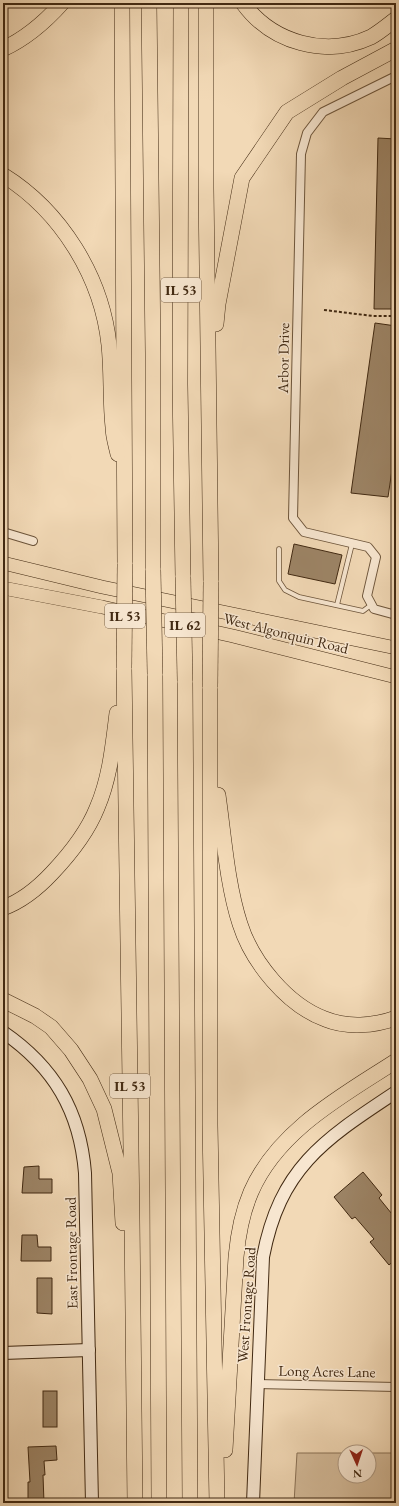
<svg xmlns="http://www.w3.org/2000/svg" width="399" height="1506" viewBox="0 0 399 1506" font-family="'EB Garamond',serif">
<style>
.green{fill:#d4bb9a;stroke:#8a7256}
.building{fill:#9d8567;stroke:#412912}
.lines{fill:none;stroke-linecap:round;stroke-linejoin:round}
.lane-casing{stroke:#6d553b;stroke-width:5.5}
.street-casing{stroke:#6d553b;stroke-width:10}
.secondary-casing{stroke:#412912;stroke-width:14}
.primary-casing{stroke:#412912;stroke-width:14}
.highway-casing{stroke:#412912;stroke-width:16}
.path{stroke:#412912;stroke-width:2;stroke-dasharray:3 2;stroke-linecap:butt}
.lane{stroke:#f7e6d0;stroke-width:4}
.street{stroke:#f7e6d0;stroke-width:8}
.secondary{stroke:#f7e6d0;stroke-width:12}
.primary{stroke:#f2d9b6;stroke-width:13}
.highway{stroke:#f2d9b6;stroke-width:15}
.highway-bridge-casing{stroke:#412912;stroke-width:16;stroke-linecap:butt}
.highway-bridge{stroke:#f2d9b6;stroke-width:15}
.labels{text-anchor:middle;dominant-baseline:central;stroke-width:3;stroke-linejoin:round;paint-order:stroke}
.shield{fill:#f7e6d0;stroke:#78624b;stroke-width:1}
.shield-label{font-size:14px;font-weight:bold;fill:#412912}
.street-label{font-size:15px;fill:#412912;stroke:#f7e6d0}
</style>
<rect width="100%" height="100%" fill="#f2d9b6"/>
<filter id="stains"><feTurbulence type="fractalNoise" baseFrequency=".005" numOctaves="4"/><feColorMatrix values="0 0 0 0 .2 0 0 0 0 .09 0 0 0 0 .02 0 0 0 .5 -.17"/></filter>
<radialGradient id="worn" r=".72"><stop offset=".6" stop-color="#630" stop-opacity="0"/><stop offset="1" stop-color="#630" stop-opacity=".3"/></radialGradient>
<path class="green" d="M297 1453H345V1476H369V1453H396V1503H294Z"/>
<g class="building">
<path d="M378 138 396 139V309H374Z"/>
<path d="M375 323 396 326V443L388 497 351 493Z"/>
<path d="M294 544 342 555 335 584 288 574Z"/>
<path d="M39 1166V1179H52V1193H22L24 1167Z"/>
<path d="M363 1172 382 1195 379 1198 396 1219V1259L389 1265 370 1242 374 1239 355 1217 352 1219 334 1197Z"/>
<path d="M22 1235H37L38 1247H51V1261H21Z"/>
<path d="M37 1278H52V1314L37 1313Z"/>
<rect x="43" y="1391" width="14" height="36"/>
<path d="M56 1446 57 1460 44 1461 45 1475H43L44 1503H28V1482H30L28 1447Z"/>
</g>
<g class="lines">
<g class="lane-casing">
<g id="lane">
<path d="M279 549V581L285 590 299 597 363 611 371 605"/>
<path d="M337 605 352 544"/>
</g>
</g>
<g class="street-casing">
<g id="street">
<path d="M396 76 323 112 307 133 301 154 293 518 304 532 368 547 376 557 367 596 374 609 396 615"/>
<path d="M3 532 33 541"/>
<path d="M257 1384 396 1387"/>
</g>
</g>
<g class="secondary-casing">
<g id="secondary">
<path d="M3 1032C54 1067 80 1111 85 1173L92 1503"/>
<path d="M3 1353 89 1350"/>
<path d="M253 1503 263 1257C280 1167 325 1139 396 1092"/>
</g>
</g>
<g class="primary-casing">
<g id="primary">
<path d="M3 563 102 587 396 648"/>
<path d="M3 588 102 607 233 636 396 677"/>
</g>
</g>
<g class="highway-casing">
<g id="highway">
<path d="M122 3 125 564"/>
<path d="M149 3 153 353V570"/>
<path d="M181 3 180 384 183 577"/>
<path d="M206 3V188L211 582"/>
<path d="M243 3C272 43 326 58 371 37 380 32 388 25 396 19"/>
<path d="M3 49C27 38 45 22 62 3"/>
<path d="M3 175C61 211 102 277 109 345 112 373 110 400 113 427 113 436 116 445 118 454"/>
<path d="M216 324 218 304 242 178 287 112 342 78 396 49"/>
<path d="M124 668 132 1219 135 1503"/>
<path d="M155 674 159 1503"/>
<path d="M185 681 190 1503"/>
<path d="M210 687V1125L217 1503"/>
<path d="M218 795C224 837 227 884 240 924 252 962 287 1005 325 1019 347 1028 374 1026 396 1018"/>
<path d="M3 908C22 901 38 888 52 873 70 854 87 833 97 808 110 778 113 745 117 713"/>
<path d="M3 1000 35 1016 51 1027 71 1050 90 1079 104 1109 120 1173 123 1223"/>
<path d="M225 1450 236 1257C238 1235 242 1213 251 1192 278 1130 342 1096 396 1061"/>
</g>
</g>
<path class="path" d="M324 310 373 316H396"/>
<use href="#lane" class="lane"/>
<use href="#street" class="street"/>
<use href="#secondary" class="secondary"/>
<use href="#primary" class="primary"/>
<use href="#highway" class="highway"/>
<g class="highway-bridge-casing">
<g id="highway-bridge">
<path d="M153 570 155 674"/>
<path d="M183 577 185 681"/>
<path d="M124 668 125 564"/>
<path d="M210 687 211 582"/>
</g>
</g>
<use href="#highway-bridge" class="highway-bridge"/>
</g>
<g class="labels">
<g class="shield">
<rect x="161" y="278" width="40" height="24" rx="3"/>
<rect x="105" y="604" width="40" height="24" rx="3"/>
<rect x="165" y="613" width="40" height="24" rx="3"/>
<rect x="110" y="1074" width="40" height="24" rx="3"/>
</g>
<g class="shield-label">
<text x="181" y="290">IL 53</text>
<text x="125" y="616">IL 53</text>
<text x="185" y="625">IL 62</text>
<text x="130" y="1086">IL 53</text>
</g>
<g class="street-label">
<text transform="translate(283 358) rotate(-89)">Arbor Drive</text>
<text transform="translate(286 633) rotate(14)">West Algonquin Road</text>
<text transform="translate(71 1253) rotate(-91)">East Frontage Road</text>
<text transform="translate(246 1305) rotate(-86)">West Frontage Road</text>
<text transform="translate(327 1371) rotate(1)">Long Acres Lane</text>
</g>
</g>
<rect width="399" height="1506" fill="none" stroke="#f2d9b6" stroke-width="16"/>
<rect x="4" y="4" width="391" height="1498" fill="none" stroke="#412912" stroke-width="2"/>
<rect x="8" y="8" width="383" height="1490" fill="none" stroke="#412912"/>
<g transform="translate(357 1464) rotate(177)"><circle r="19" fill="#f7e6d0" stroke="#ae9a84"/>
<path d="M0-3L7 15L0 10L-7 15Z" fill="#8f2418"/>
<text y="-6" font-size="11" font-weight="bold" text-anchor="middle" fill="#412912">N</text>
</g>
<rect width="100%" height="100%" filter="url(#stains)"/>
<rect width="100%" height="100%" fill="url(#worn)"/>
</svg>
